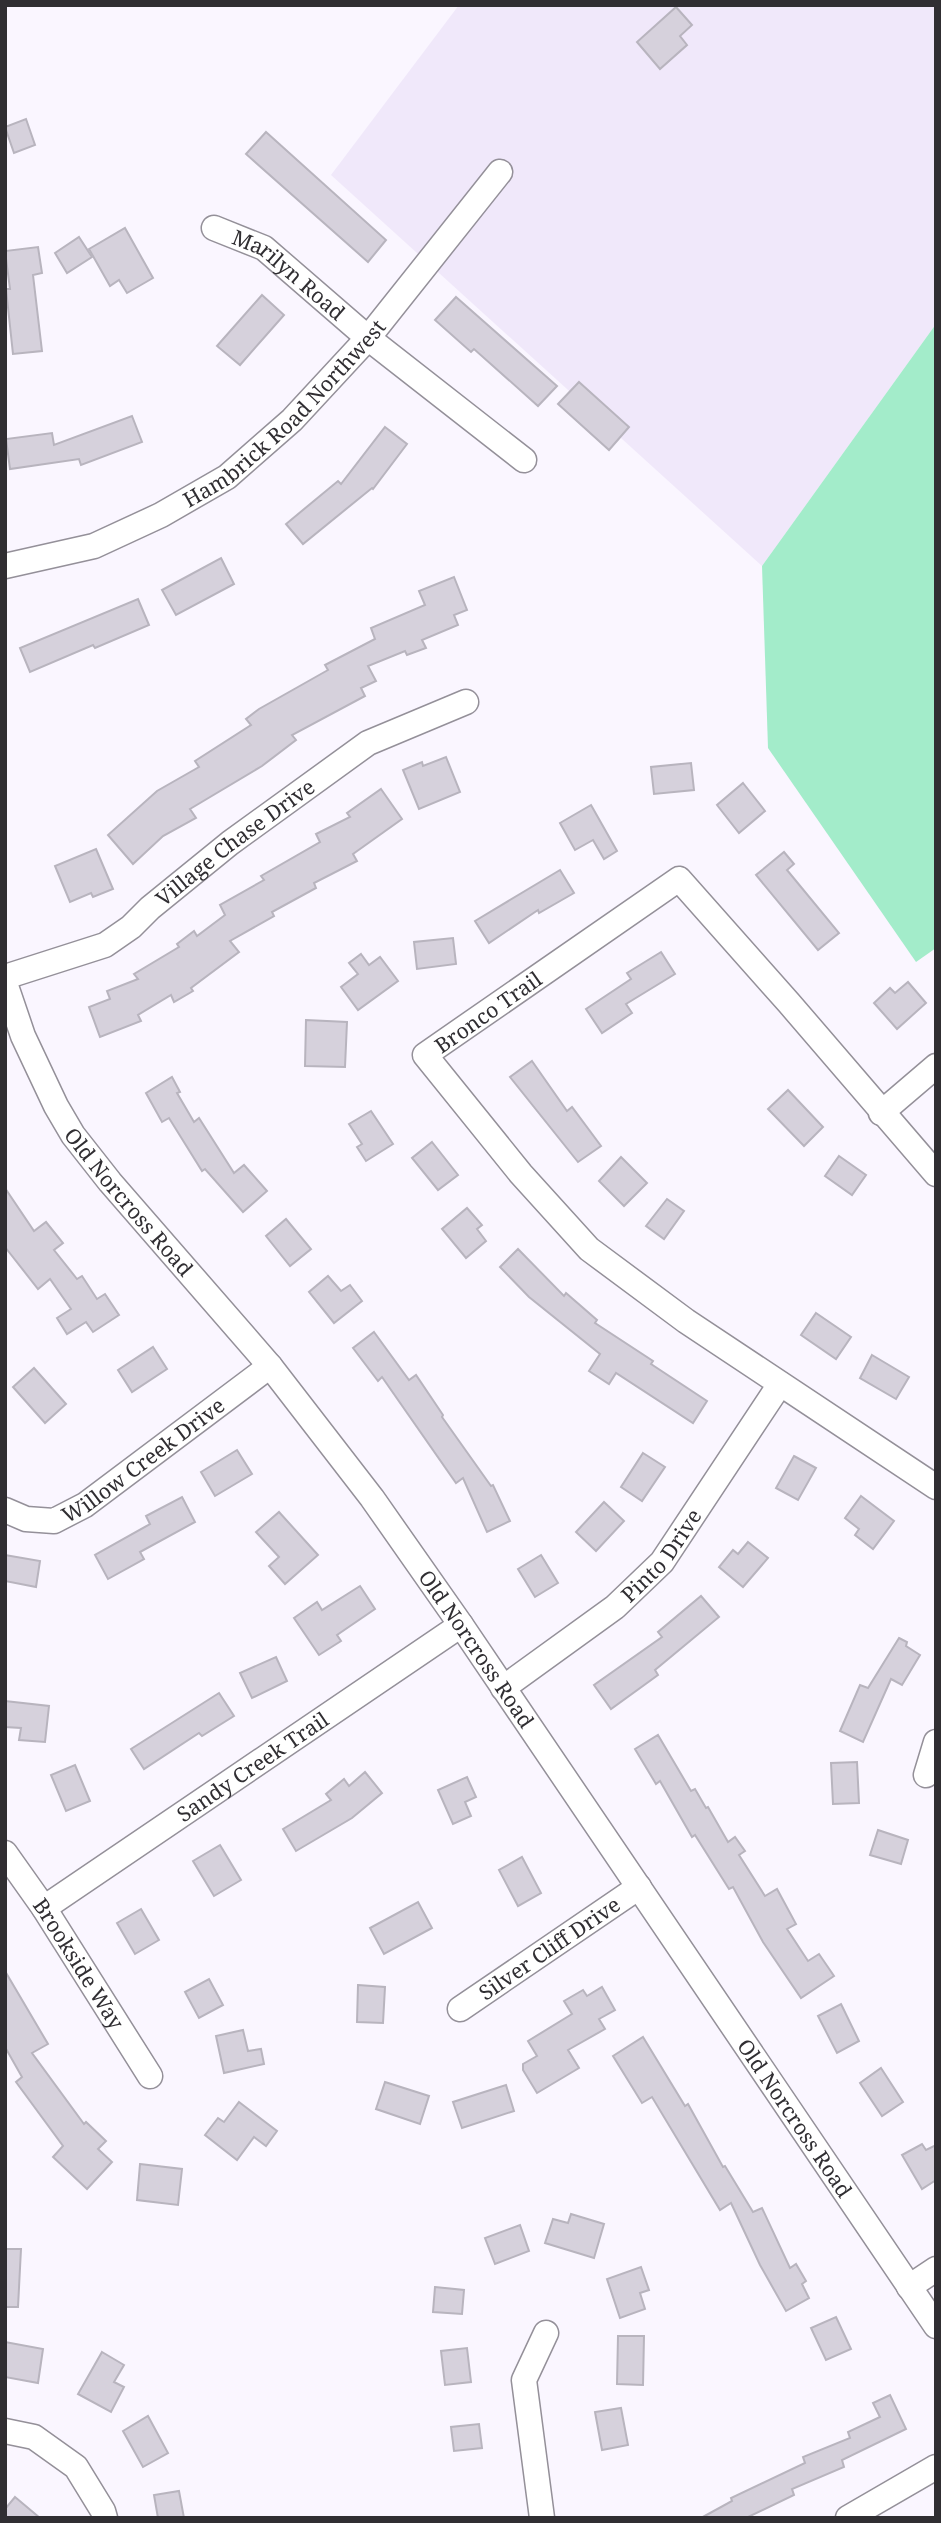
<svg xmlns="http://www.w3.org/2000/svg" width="941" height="2523" viewBox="0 0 941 2523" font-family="'Noto Serif',serif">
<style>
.built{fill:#f0e8fa}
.green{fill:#a3ecca}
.building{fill:#d6d1dc;stroke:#b8b4be;stroke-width:2}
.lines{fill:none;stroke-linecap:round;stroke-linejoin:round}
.minor-casing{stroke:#949099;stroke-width:27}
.minor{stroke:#fff;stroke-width:24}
.labels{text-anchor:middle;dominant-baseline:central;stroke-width:5;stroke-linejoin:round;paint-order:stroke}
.street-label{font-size:21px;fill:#302e32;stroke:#fff}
</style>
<rect width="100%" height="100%" fill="#faf6ff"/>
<path class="built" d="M459 5H936V324L762 566 331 175Z"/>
<path class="green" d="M936 324V948L916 962 768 748 762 566Z"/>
<g class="building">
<path d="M676 7 692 25 680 36 687 45 660 69 637 42Z"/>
<path d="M26 119 35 145 14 153 5 127Z"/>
<path d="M266 132 386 240 368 262 246 154Z"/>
<path d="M125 228 153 278 127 293 119 280 110 286 89 249Z"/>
<path d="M79 237 92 257 67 273 55 253Z"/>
<path d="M38 247 42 273 33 275 42 351 13 354 6 289H10L5 251Z"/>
<path d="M262 295 284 315 240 365 217 346Z"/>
<path d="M456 297 557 386 538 406 474 349 471 352 435 320Z"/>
<path d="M579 382 629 427 609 450 558 404Z"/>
<path d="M132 416 142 442 81 465 79 459 10 469 6 439 52 433 54 445Z"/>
<path d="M385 427 407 444 373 489 372 488 303 544 286 524 338 481 341 484Z"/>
<path d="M221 558 234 584 176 615 162 590Z"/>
<path d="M454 577 467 610 454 615 458 625 422 640 426 648 407 655 405 651 368 666 376 681 361 688 365 696 292 735 296 740 262 766 190 809 196 818 163 836 133 864 108 835 157 791 199 767 195 761 251 725 246 719 259 709 328 670 325 665 375 639 371 628 425 605 419 591Z"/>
<path d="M138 599 149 625 95 648 93 645 30 672 20 648Z"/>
<path d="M446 757 460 792 419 809 403 770 422 762 423 766Z"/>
<path d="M691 763 694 790 654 794 651 767Z"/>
<path d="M743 783 765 811 739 833 717 805Z"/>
<path d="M381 789 402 819 353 854 357 861 314 883 316 888 272 912 274 916 230 941 239 952 191 988 193 991 174 1002 171 995 138 1015 141 1021 100 1037 89 1007 110 999 107 991 138 979 134 974 179 947 177 944 194 931 197 936 225 915 220 905 264 880 261 876 320 842 316 834 350 817 347 813Z"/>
<path d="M591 805 617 851 604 859 593 840 575 850 560 823Z"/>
<path d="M96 849 113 889 93 897 91 893 70 902 55 866Z"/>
<path d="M784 852 794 864 787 870 839 933 818 950 756 875Z"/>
<path d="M560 870 574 893 539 913 538 910 489 943 475 921Z"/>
<path d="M453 938 456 964 417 969 414 942Z"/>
<path d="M661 952 675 974 626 1004 632 1013 602 1033 586 1009 631 979 627 973Z"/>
<path d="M361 954 369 965 380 957 398 981 358 1010 341 987 358 974 349 963Z"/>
<path d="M908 982 926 1003 897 1029 874 1003 890 988 895 993Z"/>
<path d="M306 1020 347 1022 345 1067 305 1066Z"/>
<path d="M532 1061 567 1111 572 1107 601 1146 578 1162 510 1077Z"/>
<path d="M172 1077 180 1092 177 1093 194 1122 199 1118 234 1173 244 1165 267 1191 243 1212 205 1169 202 1171 169 1118 162 1122 146 1093Z"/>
<path d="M788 1090 823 1127 804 1146 768 1109Z"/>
<path d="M371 1111 393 1144 366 1161 357 1147 362 1144 349 1124Z"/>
<path d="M432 1142 458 1175 438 1190 412 1158Z"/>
<path d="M839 1156 866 1175 852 1195 825 1176Z"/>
<path d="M621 1157 647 1183 624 1206 599 1181Z"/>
<path d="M5 1188 34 1231 46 1222 63 1243 54 1250 77 1279 82 1276 97 1299 105 1294 119 1315 93 1332 86 1322 67 1334 57 1318 71 1309 50 1279 38 1289 5 1247Z"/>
<path d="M667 1199 684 1211 664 1239 646 1226Z"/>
<path d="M467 1208 482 1225 477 1229 486 1241 466 1258 442 1229Z"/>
<path d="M286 1219 311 1249 290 1266 266 1236Z"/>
<path d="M518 1249 564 1296 566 1293 597 1320 595 1323 653 1361 651 1364 707 1401 693 1423 616 1373 609 1384 589 1371 600 1354 529 1297 500 1267Z"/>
<path d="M328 1276 341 1291 350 1285 362 1301 334 1323 309 1292Z"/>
<path d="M816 1313 851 1337 836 1359 801 1335Z"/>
<path d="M374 1332 409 1380 416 1375 443 1415 442 1417 491 1486 493 1485 510 1521 487 1532 463 1478 456 1483 382 1377 378 1381 353 1348Z"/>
<path d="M153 1347 167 1369 132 1392 118 1370Z"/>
<path d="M872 1355 909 1377 896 1399 860 1378Z"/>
<path d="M34 1368 66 1404 45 1423 13 1387Z"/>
<path d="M237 1450 252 1474 215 1496 201 1472Z"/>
<path d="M643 1453 665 1467 642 1501 621 1487Z"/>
<path d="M794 1456 816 1468 798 1500 776 1488Z"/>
<path d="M861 1496 894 1521 873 1549 855 1535 859 1529 845 1518Z"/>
<path d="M182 1497 195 1522 140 1552 144 1559 108 1579 95 1555 150 1524 146 1516Z"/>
<path d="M604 1502 624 1521 596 1551 576 1532Z"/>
<path d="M279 1512 318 1555 285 1584 269 1566 279 1557 256 1532Z"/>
<path d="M748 1542 768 1558 743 1587 719 1567 733 1550 738 1554Z"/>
<path d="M5 1555 40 1561 36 1587 5 1581Z"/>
<path d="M541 1555 558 1583 535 1597 518 1569Z"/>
<path d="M360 1586 375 1609 337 1635 341 1641 319 1655 294 1618 317 1602 322 1610Z"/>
<path d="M701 1596 719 1617 655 1670 658 1675 611 1709 594 1685 662 1637 658 1632Z"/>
<path d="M899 1638 907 1642 906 1646 920 1655 902 1685 891 1679 863 1742 840 1731 860 1685 868 1688Z"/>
<path d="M276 1657 287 1681 252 1698 240 1673Z"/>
<path d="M219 1693 234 1716 202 1736 199 1733 144 1769 131 1749Z"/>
<path d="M5 1701 49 1706 45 1742 19 1740 21 1728 5 1727Z"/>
<path d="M658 1735 691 1791 695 1789 706 1808 708 1807 728 1842 735 1837 745 1851 739 1855 765 1896 777 1889 796 1924 787 1929 808 1961 819 1954 834 1976 801 1998 763 1942 733 1887 729 1889 695 1835 692 1837 660 1781 656 1784 635 1749Z"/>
<path d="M857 1762 859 1803 833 1804 831 1763Z"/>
<path d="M75 1765 90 1801 66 1811 51 1775Z"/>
<path d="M365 1772 382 1793 352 1818 296 1851 283 1829 331 1800 326 1794 344 1779 349 1786Z"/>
<path d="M467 1777 476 1797 465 1802 471 1816 453 1824 438 1790Z"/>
<path d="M878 1830 908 1840 901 1864 870 1855Z"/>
<path d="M220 1845 241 1880 214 1896 193 1861Z"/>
<path d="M522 1857 541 1893 518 1906 499 1870Z"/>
<path d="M418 1902 432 1928 384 1954 370 1928Z"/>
<path d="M141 1909 159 1940 135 1954 117 1923Z"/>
<path d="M5 1971 48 2044 32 2053 84 2124 86 2122 106 2141 98 2149 112 2162 87 2189 53 2157 63 2146 16 2082 22 2077 5 2047Z"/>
<path d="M209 1979 223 2005 199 2018 185 1992Z"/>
<path d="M358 1985 385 1987 383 2023 357 2022Z"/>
<path d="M602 1987 615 2010 599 2019 605 2029 568 2050 579 2068 537 2093 523 2070V2064L537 2056 528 2041 572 2014 564 2001 583 1990 587 1996Z"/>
<path d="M841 2004 859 2041 837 2053 818 2016Z"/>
<path d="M243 2030 248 2051 261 2049 264 2064 224 2073 216 2036Z"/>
<path d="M643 2037 685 2106 688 2104 723 2167 725 2166 753 2212 762 2208 790 2268 796 2264 806 2281 802 2284 809 2298 786 2311 760 2265 731 2203 720 2210 652 2097 642 2103 613 2056Z"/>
<path d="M881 2068 903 2102 882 2116 860 2083Z"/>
<path d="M385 2082 429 2096 420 2124 376 2109Z"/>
<path d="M506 2085 514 2111 462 2128 453 2102Z"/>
<path d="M239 2102 277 2131 266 2146 254 2137 237 2160 205 2135 218 2118 224 2122Z"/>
<path d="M922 2144 926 2150 936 2145V2180L922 2189 902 2155Z"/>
<path d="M140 2164 182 2169 178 2205 137 2200Z"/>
<path d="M571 2214 604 2224 594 2258 545 2243 553 2219 568 2223Z"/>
<path d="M520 2225 529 2251 495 2264 485 2238Z"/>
<path d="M5 2249H21L18 2307H5Z"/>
<path d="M641 2267 649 2290 640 2293 645 2309 620 2318 607 2279Z"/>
<path d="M435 2287 464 2290 462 2314 433 2312Z"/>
<path d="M836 2317 851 2349 826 2360 811 2328Z"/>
<path d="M618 2336H644L643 2385 617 2384Z"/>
<path d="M5 2342 43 2349 38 2383 5 2377Z"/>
<path d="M467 2348 471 2382 445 2385 441 2351Z"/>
<path d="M102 2352 124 2365 114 2382 124 2387 111 2412 78 2394Z"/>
<path d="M890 2395 906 2429 842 2460 844 2467 792 2489 794 2495 746 2518H701L732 2501 731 2498 805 2463 803 2457 850 2438 848 2432 880 2417 873 2403Z"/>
<path d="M621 2408 628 2445 602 2450 595 2412Z"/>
<path d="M148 2416 168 2453 143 2467 123 2431Z"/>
<path d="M479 2424 482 2448 454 2451 451 2427Z"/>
<path d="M179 2491 184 2518H158L154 2495Z"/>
<path d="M15 2497 40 2518H5V2509Z"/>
</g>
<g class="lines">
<g class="minor-casing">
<g id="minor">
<path id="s1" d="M214 228 264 248 368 338 524 460"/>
<path id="s2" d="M5 566 94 546 161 515 227 477 292 420 368 338 500 172"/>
<path id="s3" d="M5 977 105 945 131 927 150 908 230 843 368 743 466 702"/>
<path id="s4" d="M5 983 23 1036 56 1106 73 1135 110 1182 270 1366 372 1498 461 1625 936 2326"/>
<path d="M881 1113 936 1066"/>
<path d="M936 1174 789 1003 679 879 425 1055 521 1174 589 1249 686 1321 936 1487"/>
<path id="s5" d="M5 1510 26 1519 54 1521 85 1505 270 1366"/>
<path id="s6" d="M503 1688 615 1607 662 1562 780 1384"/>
<path d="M926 1775 936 1742"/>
<path id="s7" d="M5 1853 44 1908 150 2076"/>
<path id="s8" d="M44 1908 461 1625"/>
<path id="s9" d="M460 2009 639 1887"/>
<path d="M909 2287 936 2269"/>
<path d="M5 2431 34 2437 76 2467 103 2511 105 2518"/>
<path d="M542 2518 524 2380 546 2333"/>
<path d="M848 2518 936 2467"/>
</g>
</g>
<use href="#minor" class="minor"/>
</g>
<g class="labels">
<g class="street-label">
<text stroke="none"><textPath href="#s1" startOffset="89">Marilyn Road</textPath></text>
<text stroke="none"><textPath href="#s2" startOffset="326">Hambrick Road Northwest</textPath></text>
<text stroke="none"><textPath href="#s3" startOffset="271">Village Chase Drive</textPath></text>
<text transform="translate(488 1012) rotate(-35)">Bronco Trail</text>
<text stroke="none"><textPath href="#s4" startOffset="254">Old Norcross Road</textPath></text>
<text stroke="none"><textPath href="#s5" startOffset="159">Willow Creek Drive</textPath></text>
<text stroke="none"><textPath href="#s6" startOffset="208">Pinto Drive</textPath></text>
<text stroke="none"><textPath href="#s4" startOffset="821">Old Norcross Road</textPath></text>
<text stroke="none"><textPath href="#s8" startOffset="252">Sandy Creek Trail</textPath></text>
<text stroke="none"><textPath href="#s9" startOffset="108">Silver Cliff Drive</textPath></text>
<text stroke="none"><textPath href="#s7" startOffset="133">Brookside Way</textPath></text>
<text stroke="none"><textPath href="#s4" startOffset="1388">Old Norcross Road</textPath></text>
</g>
</g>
<rect width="941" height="2523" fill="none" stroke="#302e32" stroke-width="14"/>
</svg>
